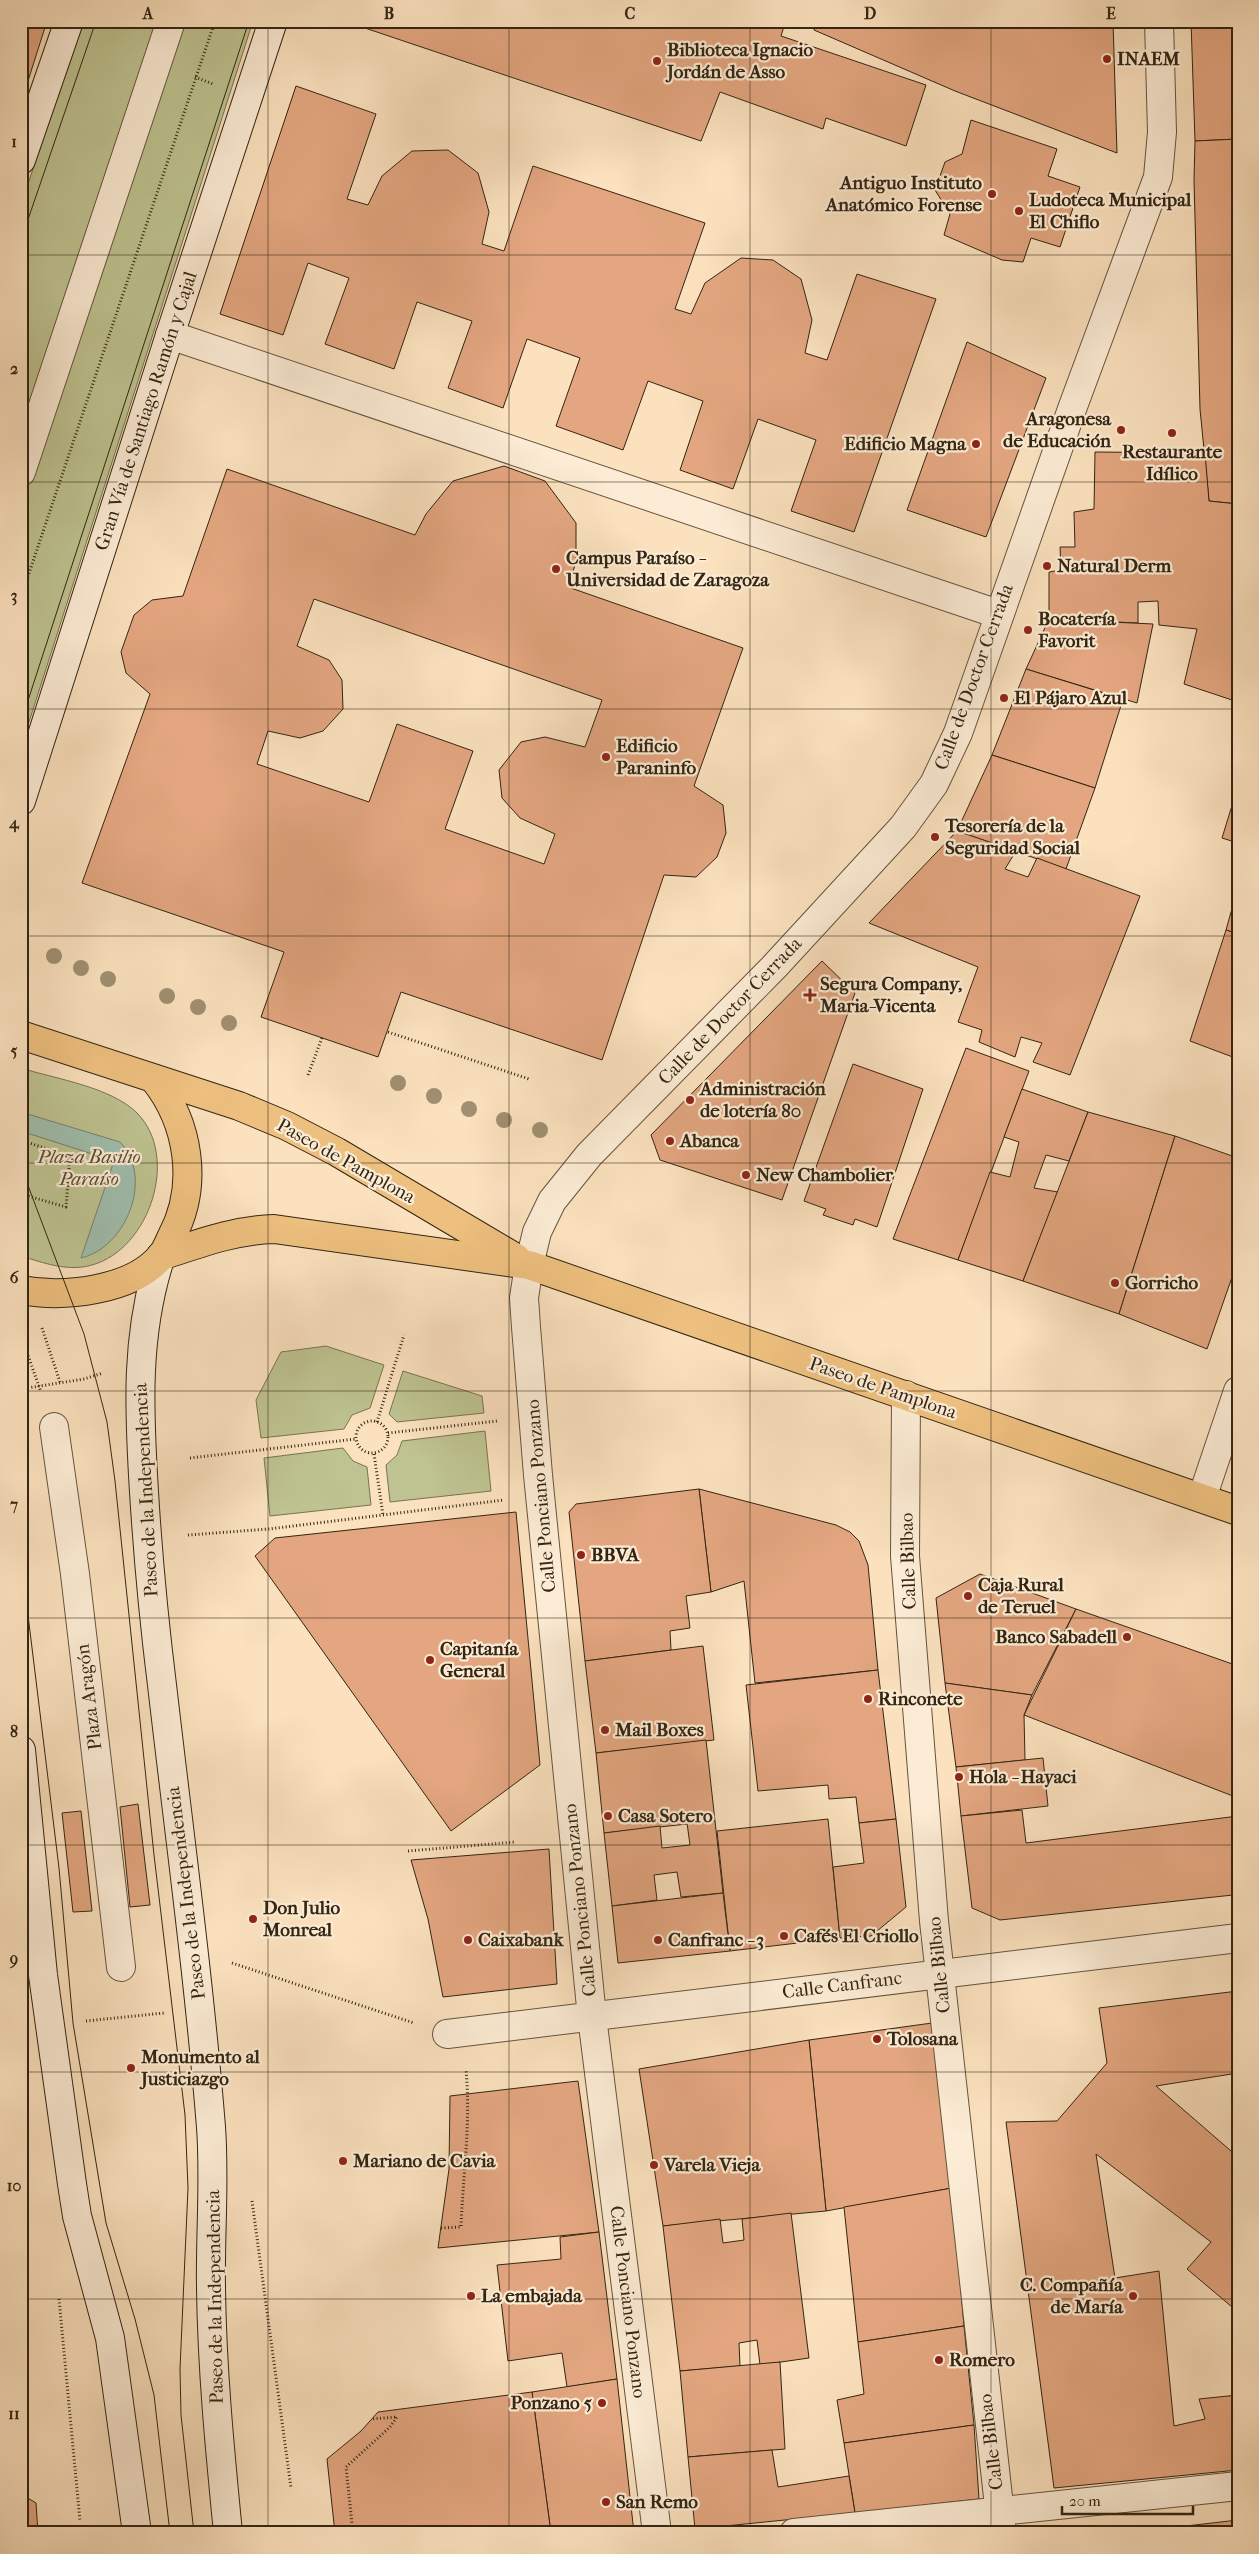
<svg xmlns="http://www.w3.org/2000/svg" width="1259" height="2554" viewBox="0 0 1259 2554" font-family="'IM FELL French Canon',serif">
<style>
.green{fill:#bec391;stroke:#787452}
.water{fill:#9fbeae;stroke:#748170}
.building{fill:#e3a680;stroke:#332512;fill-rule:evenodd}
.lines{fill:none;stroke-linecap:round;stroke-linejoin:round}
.street-casing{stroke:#65543d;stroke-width:30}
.secondary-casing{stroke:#332512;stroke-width:30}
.primary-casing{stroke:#332512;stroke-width:30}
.path{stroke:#332512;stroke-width:3;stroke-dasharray:1 2.5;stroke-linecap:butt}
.street{stroke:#fcecd5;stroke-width:28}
.secondary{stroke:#fcecd5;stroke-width:28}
.primary{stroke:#eec07f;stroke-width:28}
.tram{stroke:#332512;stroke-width:1}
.tree{fill:#a08f71}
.grid{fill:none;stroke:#332512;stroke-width:1;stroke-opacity:0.55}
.poi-dot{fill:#8f2418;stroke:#fcecd5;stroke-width:2}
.labels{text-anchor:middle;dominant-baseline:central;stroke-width:4.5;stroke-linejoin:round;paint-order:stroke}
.poi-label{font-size:19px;font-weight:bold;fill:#332512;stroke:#fcecd5;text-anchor:start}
.street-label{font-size:19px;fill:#332512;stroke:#fcecd5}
.park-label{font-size:19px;font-style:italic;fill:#564c32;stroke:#fcecd5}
.neatline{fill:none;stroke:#332512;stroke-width:2}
.grid-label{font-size:16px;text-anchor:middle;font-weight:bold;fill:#332512}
</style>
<rect width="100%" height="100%" fill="#fbe1be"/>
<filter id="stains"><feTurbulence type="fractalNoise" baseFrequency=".004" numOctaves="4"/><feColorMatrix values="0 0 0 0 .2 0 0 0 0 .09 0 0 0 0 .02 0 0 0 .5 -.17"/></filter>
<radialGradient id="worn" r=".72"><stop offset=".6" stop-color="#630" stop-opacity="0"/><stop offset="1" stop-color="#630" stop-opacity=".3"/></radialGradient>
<g class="green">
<path d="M82 21H253L21 747V205Z"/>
<path d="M21 1068C56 1079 111 1087 137 1113 180 1156 150 1249 92 1265 68 1272 44 1263 21 1256Z"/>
<path d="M326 1346 384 1365 370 1408 352 1415 344 1429 261 1438 256 1400 281 1352Z"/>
<path d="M403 1371 482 1396 484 1413 397 1422 389 1414Z"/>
<path d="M485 1431 491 1491 390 1502 386 1465 397 1455 402 1441Z"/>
<path d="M343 1448 353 1461 367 1467 371 1505 270 1516 264 1458Z"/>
</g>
<path class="water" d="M21 1112 120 1142C154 1177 127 1247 81 1258L114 1161 24 1132 21 1126Z"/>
<g class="building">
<path d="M21 21H47L21 103Z"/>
<path d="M350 21H779L785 23 781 36 926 85 906 146 826 118 823 129 720 92 701 141 350 23Z"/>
<path d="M817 21H1113L1117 153 955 91 814 30Z"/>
<path d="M1191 21H1238V139L1195 141Z"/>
<path d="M296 86 376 114 347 199 368 205 382 176 412 151 448 150 478 173 489 212 482 244 504 251 533 166 705 223 675 309 691 314 705 283 741 258 773 260 801 279 812 320 805 353 827 360 857 274 936 299 854 532 791 511 816 440 758 419 733 489 680 470 703 401 648 381 623 450 556 426 580 358 527 339 503 408 448 388 472 321 417 302 394 369 325 344 349 278 308 263 283 335 220 314Z"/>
<path d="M971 120 1057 149 1048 176 1080 187 1060 247 1031 238 1023 262 1002 260 944 235 950 214 935 190 945 162 962 154Z"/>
<path d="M1238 139V504L1209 501 1200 409 1194 179 1195 141Z"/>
<path d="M967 342 1046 378 986 537 907 510Z"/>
<path d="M1095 452 1205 453 1209 501 1238 504V702L1184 684 1197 629 1159 625 1158 601 1138 602V623L1049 619V572L1061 570 1060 547H1075L1074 512 1094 509Z"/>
<path d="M504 466 545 481 576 523V562L568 587 743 648 694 786 723 805 726 833 717 857 696 877 664 875 602 1060 401 992 378 1057 261 1017 284 952 82 883 150 694 126 673 121 652 134 615 152 600 183 596 227 469 415 535 426 514 453 481ZM314 599 602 700 585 747 545 737 521 742 499 770 502 798 520 818 555 834 544 864 445 829 473 751 397 724 369 802 257 764 268 731 300 738 323 731 343 709 342 680 329 660 297 646Z"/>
<path d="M1049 619 1153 624 1137 703 1026 669Z"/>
<path d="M1026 669 1123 699 1095 788 992 755Z"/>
<path d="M992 755 1095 788 1066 869 957 831Z"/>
<path d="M1238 786V843L1222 838Z"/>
<path d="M957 831 1016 851 1005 869 1028 877 1037 858 1140 896 1070 1075 1033 1062 1042 1043 1021 1037 1015 1057 979 1042 982 1030 958 1022 978 967 869 923Z"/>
<path d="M1233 905 1238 907V934L1226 930Z"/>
<path d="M1226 930 1238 934V1059L1190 1041Z"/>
<path d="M822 961 855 993 782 1200 660 1160 651 1135Z"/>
<path d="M966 1048 1029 1071 958 1260 893 1239Z"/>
<path d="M853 1064 923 1089 877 1227 855 1219 853 1225 823 1215 826 1209 804 1201Z"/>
<path d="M1022 1089 1088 1112 1069 1161 1046 1155 1034 1188 1058 1192 1023 1281 958 1260 990 1172 1010 1177 1019 1142 1004 1137Z"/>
<path d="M1088 1112 1175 1136 1119 1314 1023 1281Z"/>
<path d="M1175 1136 1238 1158V1260L1207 1349 1119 1314Z"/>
<path d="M699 1489 836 1525 850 1532 859 1541 868 1565 878 1670 755 1683 744 1581 711 1592Z"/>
<path d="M699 1489 711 1592 686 1596 690 1628 670 1631 671 1650 585 1661 569 1512 576 1504Z"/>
<path d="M516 1512 540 1765 451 1831 255 1556 275 1538Z"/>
<path d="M980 1574 1076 1609 1032 1695 945 1683 936 1598Z"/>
<path d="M1076 1609 1238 1666V1798L1024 1715Z"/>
<path d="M703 1646 714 1740 596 1753 585 1661Z"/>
<path d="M878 1670 896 1819 859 1823 856 1797 829 1799 828 1785 758 1791 746 1685Z"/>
<path d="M945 1683 1032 1695 1024 1715 1025 1760 956 1767Z"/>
<path d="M706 1740 715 1821 604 1833 596 1753Z"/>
<path d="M1043 1758 1048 1806 961 1816 956 1767Z"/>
<path d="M138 1804 150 1905 130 1907 120 1807Z"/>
<path d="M1022 1810 1026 1843 1238 1816V1892L1233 1895 1000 1920 972 1908 961 1816Z"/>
<path d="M81 1811 92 1911 73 1912 62 1813Z"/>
<path d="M828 1819 840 1938 730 1951 717 1831Z"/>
<path d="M896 1819 906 1907 871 1936 840 1938 833 1867 864 1863 859 1823Z"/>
<path d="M715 1821 723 1893 681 1897 677 1872 654 1875 657 1900 612 1906 604 1833 660 1826 662 1848 690 1845 687 1823Z"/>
<path d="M549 1849 557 1984 443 1997 428 1919 411 1860Z"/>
<path d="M723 1893 730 1951 618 1963 612 1906Z"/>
<path d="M1238 1991V2073L1156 2086 1238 2157V2312L1187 2269 1211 2242 1096 2154 1115 2278 1159 2271 1174 2426 1205 2419 1199 2399 1238 2395V2470L1054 2488 1006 2122 1057 2121 1107 2063 1099 2008Z"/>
<path d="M932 2023 952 2188 826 2211 809 2040Z"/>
<path d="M809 2040 826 2211 663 2226 639 2069Z"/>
<path d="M578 2081 599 2232 438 2248 449 2169 450 2096Z"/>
<path d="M952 2188 964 2326 858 2342 844 2207Z"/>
<path d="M791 2213 809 2358 760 2365 757 2340 739 2343 740 2366 680 2371 663 2226 720 2219 723 2243 744 2240 742 2219Z"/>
<path d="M599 2232 617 2379 567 2387 562 2353 508 2361 497 2265 561 2259 560 2237Z"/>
<path d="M964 2326 974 2425 844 2443 837 2400 864 2394 858 2342Z"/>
<path d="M780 2362 785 2449 688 2457 680 2371Z"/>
<path d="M617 2379 634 2533H551L532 2392Z"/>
<path d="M532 2392 551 2533H335L327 2459 361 2431 378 2412Z"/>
<path d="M974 2425 979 2499 855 2513 844 2443Z"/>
<path d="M772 2450 778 2487 849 2476 855 2513 695 2529 688 2457Z"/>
<path d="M21 2494 36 2503 38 2533H21Z"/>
<path d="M1238 2520V2533H1125Z"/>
</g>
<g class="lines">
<g class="street-casing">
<g id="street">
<path d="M170 335 998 614"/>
<path d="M21 472 171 21"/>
<path d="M906 1395 905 1556 934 1921 1002 2533"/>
<path d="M54 1427 75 1574 121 1967"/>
<path d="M1202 1498 1238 1391"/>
<path d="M447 2034 1238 1938"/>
<path d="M657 2533 592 2017 538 1475 526 1327 524 1298 529 1265 537 1232 552 1201 589 1155 774 967 903 827 934 784 958 733 1072 409 1158 177 1162 132 1159 21"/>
<path d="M794 2533 1238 2486"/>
</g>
</g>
<g class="secondary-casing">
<g id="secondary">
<path d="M21 160 69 21"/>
<path d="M21 801 170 335 273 21"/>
<path d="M161 1256C135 1334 139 1411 144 1492 148 1557 154 1621 162 1685 179 1832 199 1979 211 2127 215 2181 210 2234 211 2288 212 2370 220 2451 228 2533"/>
<path d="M21 1750 43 1975 72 2184 77 2216 110 2338 137 2533"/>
</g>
</g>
<g class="primary-casing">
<g id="primary">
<path d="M21 1035 239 1106 287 1126 337 1152 516 1258"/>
<path d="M161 1256C198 1244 234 1230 274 1229L529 1265 1238 1511"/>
<path d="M21 1290C63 1298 132 1291 161 1256 166 1251 169 1242 172 1236 199 1185 189 1123 154 1079"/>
</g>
</g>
<g class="path">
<path d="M195 77 213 84"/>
<path d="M21 597 215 21"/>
<path d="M388 1032 529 1079"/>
<path d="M308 1075 322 1038"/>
<path d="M21 1140 70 1157 66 1207 21 1194"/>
<path d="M42 1328 60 1382"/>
<path d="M21 1336 41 1392"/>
<path d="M21 1389 84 1379 103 1373"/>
<circle cx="372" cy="1437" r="16"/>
<path d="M377 1422 404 1335"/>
<path d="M388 1433 497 1421"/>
<path d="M374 1454 383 1515"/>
<path d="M190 1458 356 1439"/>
<path d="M188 1535 269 1529 504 1500"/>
<path d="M408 1851 515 1842"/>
<path d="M232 1963 414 2023"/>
<path d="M86 2021 164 2013"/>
<path d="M252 2201 291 2488"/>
<path d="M441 2228 461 2227C463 2174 471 2123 466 2070"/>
<path d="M59 2299 80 2521"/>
<path d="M21 2529 22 2533"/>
<path d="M353 2533 346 2467 390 2427 397 2417 371 2419"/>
</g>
<use href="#street" class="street"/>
<use href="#secondary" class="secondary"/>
<use href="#primary" class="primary"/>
<g class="tram">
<path d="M21 240 96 21"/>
<path d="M21 722 249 21"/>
<path d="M21 1167 84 1334 107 1422 115 1481 154 1855 185 2115 188 2188 180 2369 181 2415 194 2533"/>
<path d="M21 1558 59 1868 73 2023 106 2223 135 2319 154 2395 170 2533"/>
</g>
</g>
<g class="tree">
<circle cx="54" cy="956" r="8"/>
<circle cx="81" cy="968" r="8"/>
<circle cx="108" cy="979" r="8"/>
<circle cx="167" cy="996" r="8"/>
<circle cx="198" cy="1007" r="8"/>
<circle cx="229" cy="1023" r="8"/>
<circle cx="398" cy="1083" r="8"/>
<circle cx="434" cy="1096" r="8"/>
<circle cx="469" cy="1109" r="8"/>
<circle cx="504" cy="1120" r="8"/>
<circle cx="540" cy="1130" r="8"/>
</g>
<path class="grid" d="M268 21V2533M509 21V2533M750 21V2533M991 21V2533M21 255H1238M21 482H1238M21 709H1238M21 936H1238M21 1163H1238M21 1391H1238M21 1618H1238M21 1845H1238M21 2072H1238M21 2299H1238"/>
<g class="poi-dot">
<circle cx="1107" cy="59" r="5"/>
<circle cx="657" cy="61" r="5"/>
<circle cx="992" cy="194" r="5"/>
<circle cx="1019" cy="211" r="5"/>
<circle cx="1121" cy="430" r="5"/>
<circle cx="1172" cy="433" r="5"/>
<circle cx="976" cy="444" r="5"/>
<circle cx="1047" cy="566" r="5"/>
<circle cx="556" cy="569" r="5"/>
<circle cx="1028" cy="630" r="5"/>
<circle cx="1004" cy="698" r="5"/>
<circle cx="606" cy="757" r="5"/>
<circle cx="935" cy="837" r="5"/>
<path d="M807.5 987.5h5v5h5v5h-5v5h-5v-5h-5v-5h5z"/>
<circle cx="690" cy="1100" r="5"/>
<circle cx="670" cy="1141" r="5"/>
<circle cx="746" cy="1175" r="5"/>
<circle cx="1115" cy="1283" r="5"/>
<circle cx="581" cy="1555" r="5"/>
<circle cx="968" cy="1596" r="5"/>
<circle cx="1127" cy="1637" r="5"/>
<circle cx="430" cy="1660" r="5"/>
<circle cx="868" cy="1699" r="5"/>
<circle cx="605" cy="1730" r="5"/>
<circle cx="959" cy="1777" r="5"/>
<circle cx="608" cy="1816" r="5"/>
<circle cx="253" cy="1919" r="5"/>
<circle cx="784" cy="1936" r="5"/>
<circle cx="468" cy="1940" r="5"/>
<circle cx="658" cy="1940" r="5"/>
<circle cx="877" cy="2039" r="5"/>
<circle cx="131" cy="2068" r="5"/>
<circle cx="343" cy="2161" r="5"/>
<circle cx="654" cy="2165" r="5"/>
<circle cx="471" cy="2296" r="5"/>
<circle cx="1133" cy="2296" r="5"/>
<circle cx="939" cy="2360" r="5"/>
<circle cx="602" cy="2403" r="5"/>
<circle cx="606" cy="2502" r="5"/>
</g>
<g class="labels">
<g class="poi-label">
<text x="667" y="50">Biblioteca Ignacio<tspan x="667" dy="22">Jordán de Asso</tspan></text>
<text x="1117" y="59">INAEM</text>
<text x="982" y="183" text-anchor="end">Antiguo Instituto<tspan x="982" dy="22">Anatómico Forense</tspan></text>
<text x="1029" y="200">Ludoteca Municipal<tspan x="1029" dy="22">El Chiflo</tspan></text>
<text x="1111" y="419" text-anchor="end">Aragonesa<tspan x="1111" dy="22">de Educación</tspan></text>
<text x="966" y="444" text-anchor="end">Edificio Magna</text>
<text x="1172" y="452" text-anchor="middle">Restaurante<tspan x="1172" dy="22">Idílico</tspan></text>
<text x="566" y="558">Campus Paraíso -<tspan x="566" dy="22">Universidad de Zaragoza</tspan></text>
<text x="1057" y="566">Natural Derm</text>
<text x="1038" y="619">Bocatería<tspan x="1038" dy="22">Favorit</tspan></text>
<text x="1014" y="698">El Pájaro Azul</text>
<text x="616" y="746">Edificio<tspan x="616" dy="22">Paraninfo</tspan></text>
<text x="945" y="826">Tesorería de la<tspan x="945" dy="22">Seguridad Social</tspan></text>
<text x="820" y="984">Segura Company,<tspan x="820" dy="22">Maria-Vicenta</tspan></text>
<text x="700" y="1089">Administración<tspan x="700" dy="22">de lotería 80</tspan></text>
<text x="680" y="1141">Abanca</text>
<text x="756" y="1175">New Chambolier</text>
<text x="1125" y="1283">Gorricho</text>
<text x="591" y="1555">BBVA</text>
<text x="978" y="1585">Caja Rural<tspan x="978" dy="22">de Teruel</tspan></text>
<text x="1117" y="1637" text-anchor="end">Banco Sabadell</text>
<text x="440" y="1649">Capitanía<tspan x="440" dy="22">General</tspan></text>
<text x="878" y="1699">Rinconete</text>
<text x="615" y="1730">Mail Boxes</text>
<text x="969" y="1777">Hola - Hayaci</text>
<text x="618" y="1816">Casa Sotero</text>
<text x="263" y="1908">Don Julio<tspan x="263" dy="22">Monreal</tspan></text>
<text x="794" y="1936">Cafés El Criollo</text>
<text x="478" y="1940">Caixabank</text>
<text x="668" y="1940">Canfranc - 3</text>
<text x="887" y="2039">Tolosana</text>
<text x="141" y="2057">Monumento al<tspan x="141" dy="22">Justiciazgo</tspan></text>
<text x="353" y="2161">Mariano de Cavia</text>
<text x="664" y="2165">Varela Vieja</text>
<text x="1123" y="2285" text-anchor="end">C. Compañía<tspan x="1123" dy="22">de María</tspan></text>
<text x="481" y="2296">La embajada</text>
<text x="949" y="2360">Romero</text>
<text x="592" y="2403" text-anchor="end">Ponzano 5</text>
<text x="616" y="2502">San Remo</text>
</g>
<g class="street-label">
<text transform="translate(146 411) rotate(-72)">Gran Vía de Santiago Ramón y Cajal</text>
<text transform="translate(974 677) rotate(-70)">Calle de Doctor Cerrada</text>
<text transform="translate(730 1011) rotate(-46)">Calle de Doctor Cerrada</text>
<text transform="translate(346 1161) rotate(29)">Paseo de Pamplona</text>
<text transform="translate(883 1388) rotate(19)">Paseo de Pamplona</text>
<text transform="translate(146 1490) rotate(-93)">Paseo de la Independencia</text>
<text transform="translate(541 1496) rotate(-95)">Calle Ponciano Ponzano</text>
<text transform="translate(908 1561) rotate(-92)">Calle Bilbao</text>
<text transform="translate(89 1697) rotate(-97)">Plaza Aragón</text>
<text transform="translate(186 1893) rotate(-97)">Paseo de la Independencia</text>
<text transform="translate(580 1900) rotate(-96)">Calle Ponciano Ponzano</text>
<text transform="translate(939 1965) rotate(-96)">Calle Bilbao</text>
<text transform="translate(842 1985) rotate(-7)">Calle Canfranc</text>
<text transform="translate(215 2297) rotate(-91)">Paseo de la Independencia</text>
<text transform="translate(628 2302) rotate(83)">Calle Ponciano Ponzano</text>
<text transform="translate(991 2442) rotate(-97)">Calle Bilbao</text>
</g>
<g class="park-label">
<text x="89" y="1157">Plaza Basilio<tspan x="89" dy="22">Paraíso</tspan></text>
</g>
</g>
<rect width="1259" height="2554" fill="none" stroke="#fbe1be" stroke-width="55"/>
<path d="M1062 2506v8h131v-8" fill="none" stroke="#332512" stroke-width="2.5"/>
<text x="1069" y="2506" font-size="15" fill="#332512" stroke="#fcecd5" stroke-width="4" paint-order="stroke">20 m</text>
<rect x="28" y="28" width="1204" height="2498" class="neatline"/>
<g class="grid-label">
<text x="148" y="19">A</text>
<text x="389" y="19">B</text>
<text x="630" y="19">C</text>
<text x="870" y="19">D</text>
<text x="1111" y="19">E</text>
<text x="14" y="147">1</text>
<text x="14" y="374">2</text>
<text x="14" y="601">3</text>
<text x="14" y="828">4</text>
<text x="14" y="1056">5</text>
<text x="14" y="1283">6</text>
<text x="14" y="1510">7</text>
<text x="14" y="1737">8</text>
<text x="14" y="1964">9</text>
<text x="14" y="2191">10</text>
<text x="14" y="2419">11</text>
</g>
<rect width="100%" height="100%" filter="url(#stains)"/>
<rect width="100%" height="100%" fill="url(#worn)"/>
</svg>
